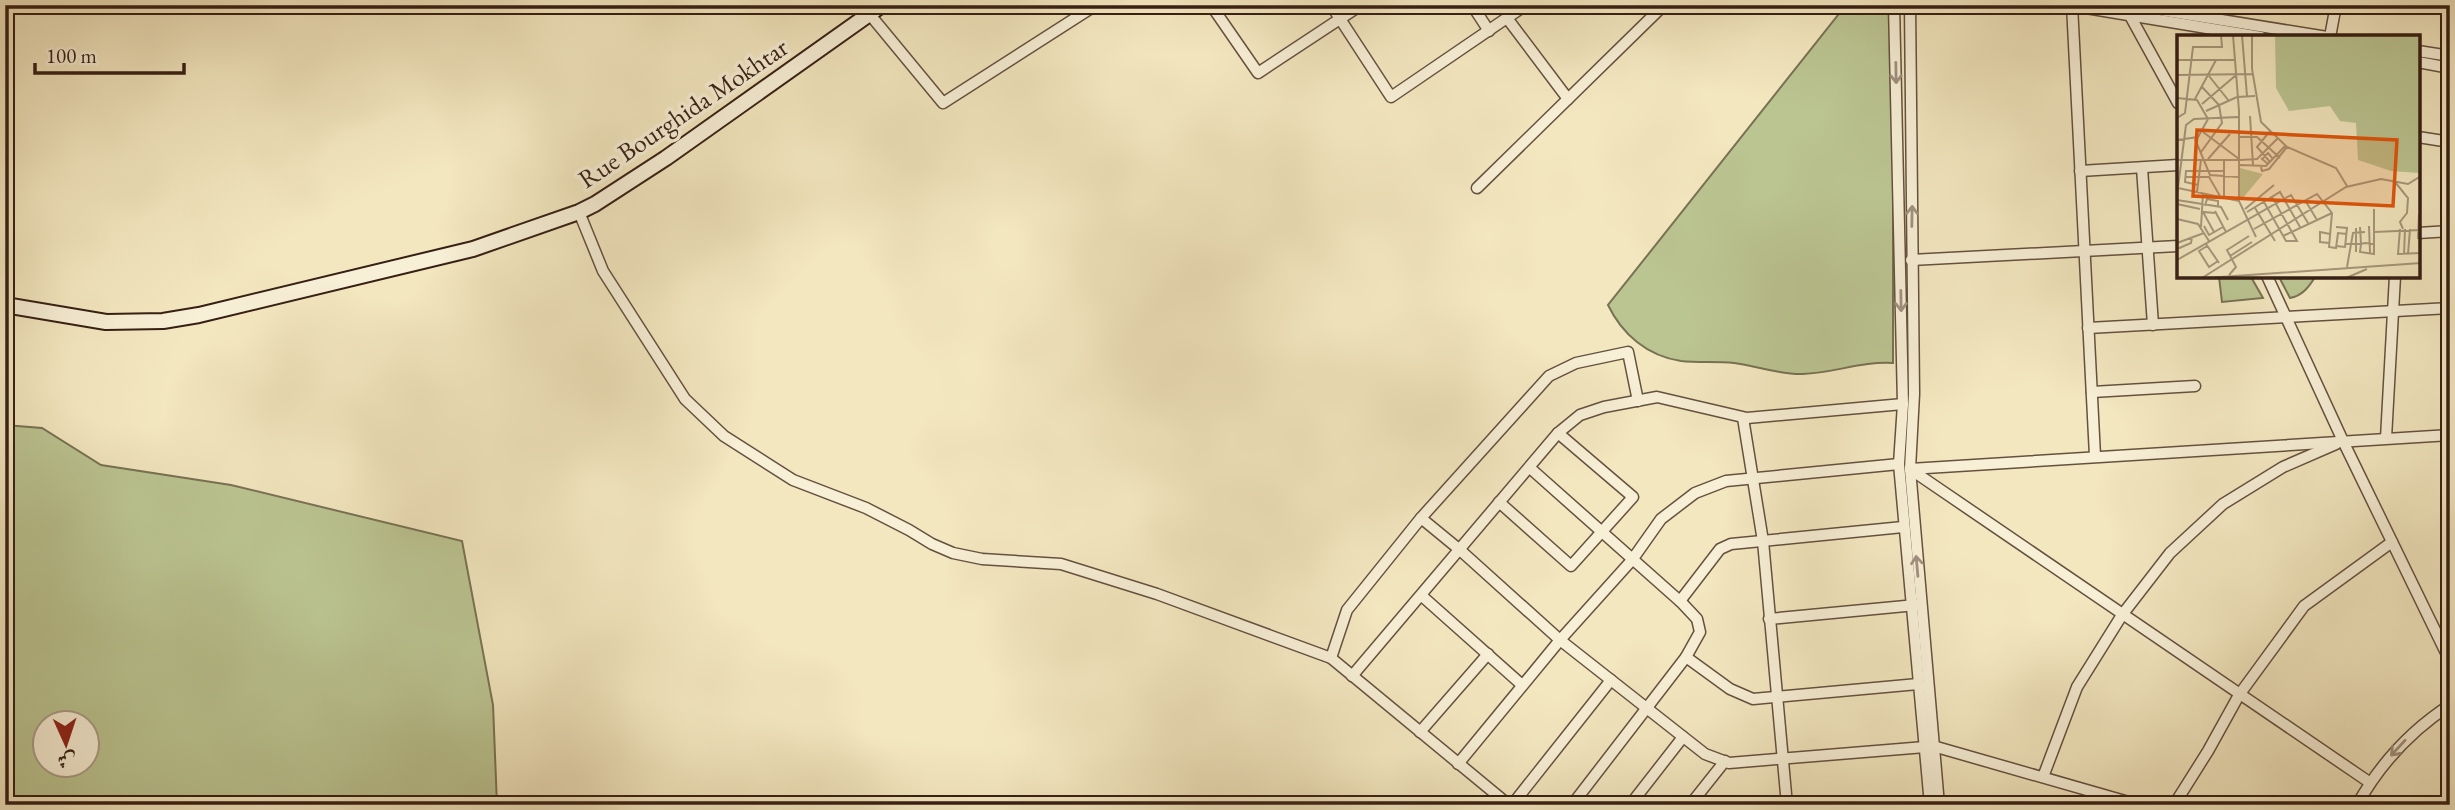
<svg xmlns="http://www.w3.org/2000/svg" width="2455" height="810" viewBox="0 0 2455 810" font-family="'EB Garamond',Amiri,serif">
<style>
.green{fill:#bbc592;stroke:#787253;stroke-width:2;fill-rule:evenodd}
.lines{fill:none;stroke-linecap:round;stroke-linejoin:round}
.street-casing{stroke:#65513f;stroke-width:13}
.secondary-casing{stroke:#361f14;stroke-width:18}
.street{stroke:#f7efd6;stroke-width:10}
.secondary{stroke:#f7efd6;stroke-width:14}
.oneway{stroke:#a0917f}
.labels{text-anchor:middle;dominant-baseline:central;stroke-width:7;stroke-linejoin:round;paint-order:stroke}
.street-label{font-size:26px;fill:#361f14;stroke:#f7efd6}
.inset-road{fill:none;stroke:#a7977b;stroke-width:2}
.view{fill:#df560c;fill-opacity:0.15;stroke:#df560c;stroke-width:3.5}
.inset-edge{fill:none;stroke:#361f14;stroke-width:3.5}
</style>
<rect width="100%" height="100%" fill="#f3e7c0"/>
<filter id="stains"><feTurbulence type="fractalNoise" baseFrequency=".00286" numOctaves="4"/><feColorMatrix values="0 0 0 0 .2 0 0 0 0 .09 0 0 0 0 .02 0 0 0 .5 -.17"/></filter>
<radialGradient id="worn" r=".72"><stop offset=".6" stop-color="#630" stop-opacity="0"/><stop offset="1" stop-color="#630" stop-opacity=".3"/></radialGradient>
<g class="green">
<path d="M1846 5H1884L1890 8 1893 145V363C1862 361 1834 373 1803 374 1780 375 1757 366 1734 363 1717 361 1698 363 1681 361 1647 356 1622 334 1608 305Z"/>
<path d="M2219 277H2251L2263 298 2222 302Z"/>
<path d="M2279 277H2315C2309 287 2302 296 2290 298Z"/>
<path d="M5 425 42 428 101 465 231 485 462 541 493 705 497 805H5ZM46 722H88V764H46Z"/>
</g>
<g class="lines">
<g class="street-casing">
<g id="street">
<path d="M862 5 943 103 1096 5"/>
<path d="M1211 5 1258 73 1361 5"/>
<path d="M1331 5 1391 97 1526 5"/>
<path d="M1472 5 1489 31"/>
<path d="M1894 5 1903 404 1899 464 1930 805"/>
<path d="M1910 5 1914 394 1910 469 1939 805"/>
<path d="M2068 5 2261 37"/>
<path d="M2072 5 2095 456"/>
<path d="M2129 5 2327 37"/>
<path d="M2128 12 2178 103"/>
<path d="M1507 18 1568 99"/>
<path d="M2330 37 2336 5"/>
<path d="M2418 51 2450 56"/>
<path d="M2418 62 2450 68"/>
<path d="M2418 137 2450 142"/>
<path d="M2142 168 2153 325"/>
<path d="M2080 171 2178 165"/>
<path d="M1477 188 1664 5"/>
<path d="M579 212 603 271 685 399 724 436 771 466 793 480 866 508 909 530 932 544 953 553 982 559 1061 564 1157 594 1331 658 1509 805"/>
<path d="M2418 233 2450 231"/>
<path d="M1911 260 2178 246"/>
<path d="M2267 276 2343 441 2450 661"/>
<path d="M2088 328 2450 308"/>
<path d="M2092 392 2195 386"/>
<path d="M1743 418 1763 541 1787 805"/>
<path d="M2386 438 2395 276"/>
<path d="M1530 468 1682 603 1697 619 1700 632 1686 657 1572 805"/>
<path d="M1910 469 2369 782"/>
<path d="M1910 469 2450 435"/>
<path d="M1499 502 1571 566 1633 497 1558 433"/>
<path d="M1421 518 1460 550 1560 640 1705 754 1729 763 1925 747"/>
<path d="M1422 596 1522 685"/>
<path d="M1680 601 1720 549 1731 544 1903 527"/>
<path d="M1769 619 1916 605"/>
<path d="M1686 657 1730 689 1753 699 1918 684"/>
<path d="M1331 658 1347 610 1421 518 1549 376 1576 363 1628 352 1638 401"/>
<path d="M1352 676 1558 433 1580 415 1604 407 1657 397 1747 418 1903 404"/>
<path d="M1420 732 1488 654"/>
<path d="M1933 746 2139 805"/>
<path d="M1458 764 1560 640 1632 560 1661 519 1695 493 1726 481 1899 464"/>
<path d="M2043 777 2077 687 2122 615 2170 553 2223 504 2283 467 2336 444"/>
<path d="M1512 805 1611 680"/>
<path d="M1630 805 1683 737"/>
<path d="M1690 805 1725 761"/>
<path d="M2174 805 2208 751 2239 695 2304 606 2392 542"/>
<path d="M2357 805C2380 764 2410 731 2450 705"/>
</g>
</g>
<g class="secondary-casing">
<path id="secondary" d="M5 305 106 322 163 321 199 315 473 249 579 212 595 204 666 158 882 5"/>
</g>
<use href="#street" class="street"/>
<use href="#secondary" class="secondary"/>
</g>
<defs><path id="oneway-shaft" d="M-6 0H5M1.5-3L5.5 0L1.5 3" fill="none" stroke-width="1.6" stroke-linecap="round" stroke-linejoin="round" transform="scale(1.75)"/></defs>
<g class="oneway">
<use href="#oneway-shaft" transform="translate(1896 73) rotate(89)"/>
<use href="#oneway-shaft" transform="translate(1912 216) rotate(-89)"/>
<use href="#oneway-shaft" transform="translate(1901 301) rotate(89)"/>
<use href="#oneway-shaft" transform="translate(1917 566) rotate(-95)"/>
<use href="#oneway-shaft" transform="translate(2398 748) rotate(133)"/>
</g>
<g class="labels">
<g class="street-label">
<text transform="translate(683 113) rotate(-34)">Rue Bourghida Mokhtar</text>
</g>
</g>
<g transform="translate(2177 35)">
<rect width="243" height="243" fill="#f3e7c0"/>
<path d="M98 0H243V138L214 136 181 125 179 88 163 86 153 71 112 76 99 53ZM63 133 86 139 65 164 62 162Z" fill="#bbc592"/>
<path class="inset-road" d="M56 0 62 76V166M65 0 70 61M75 0V34L84 87 110 112 159 133 170 151M0 25H57M0 40 76 39M32 41 52 66M0 63 20 65 31 84 21 102 0 105M18 64 39 25M25 69 58 41M29 76 60 62 78 61M73 81 76 130M0 83 8 78 16 12H45L44 0M93 96 80 112 93 127M26 97 62 124M62 102H80L103 123M18 104 33 140 61 142M24 117 45 88 42 70 25 52M31 124 53 99M0 125H62M63 125 80 124 101 103M91 129 85 124 91 118 96 124M63 130 89 131 109 110M84 132 85 136 92 134 110 112M8 142H32L43 161M218 147 231 163 230 178 223 187 226 194M21 150 8 147 9 136H47M1 153 62 166 79 202M20 157 24 125M0 160 9 90 17 84 61 82M47 163V125M0 165 44 172 51 185M128 165 140 185M87 167 109 206H120L95 162M0 169 23 174M28 171 30 164 41 166V171M78 173 98 206M68 174 97 150M38 176 49 197M70 177 103 157 123 192M0 184 21 189 32 206M27 191 32 200 46 192M192 191 193 218M24 192 26 158M179 193V217M77 194 140 159 155 178 152 212 159 213 161 198 170 199M223 194 221 219 244 218M37 197 26 177 38 178M197 197 244 195M106 201 155 178M241 204 242 179M0 208 27 198M152 208 143 207V197L153 199M29 209 42 228M168 209H184L188 208 197 209V219L183 217 184 209 183 192M197 209V174M30 211 22 216 32 232 41 226M159 211 168 212 170 193 159 192M0 214 14 208 15 202M231 219 233 194M227 220 228 194M53 221 75 207M0 225 114 160 131 188M170 232 176 198 188 197M52 240 59 232 50 215 72 201M25 243 169 152 204 144 231 149 244 141M29 243 244 228M169 243 190 234"/>
<path class="view" d="M20 95 220 105 216 171 16 161Z"/>
<rect width="243" height="243" class="inset-edge"/>
</g>
<rect width="2455" height="810" fill="none" stroke="#f3e7c0" stroke-width="28"/>
<rect x="7" y="7" width="2441" height="796" fill="none" stroke="#361f14" stroke-width="3.5"/>
<rect x="14" y="14" width="2427" height="782" fill="none" stroke="#361f14" stroke-width="2"/>
<g transform="translate(66 744) rotate(177)"><circle r="33" fill="#f7efd6" stroke="#aa9c88" stroke-width="2"/>
<path d="M0-5L12 26L0 18L-12 26Z" fill="#8f2418"/>
<text y="-10" font-size="19" font-weight="bold" text-anchor="middle" fill="#361f14">ش</text>
</g>
<path d="M35 63v10h149v-10" fill="none" stroke="#361f14" stroke-width="3.5"/>
<text x="46" y="63" font-size="21" fill="#361f14" stroke="#f7efd6" stroke-width="5" paint-order="stroke">100 m</text>
<rect width="100%" height="100%" filter="url(#stains)"/>
<rect width="100%" height="100%" fill="url(#worn)"/>
</svg>
